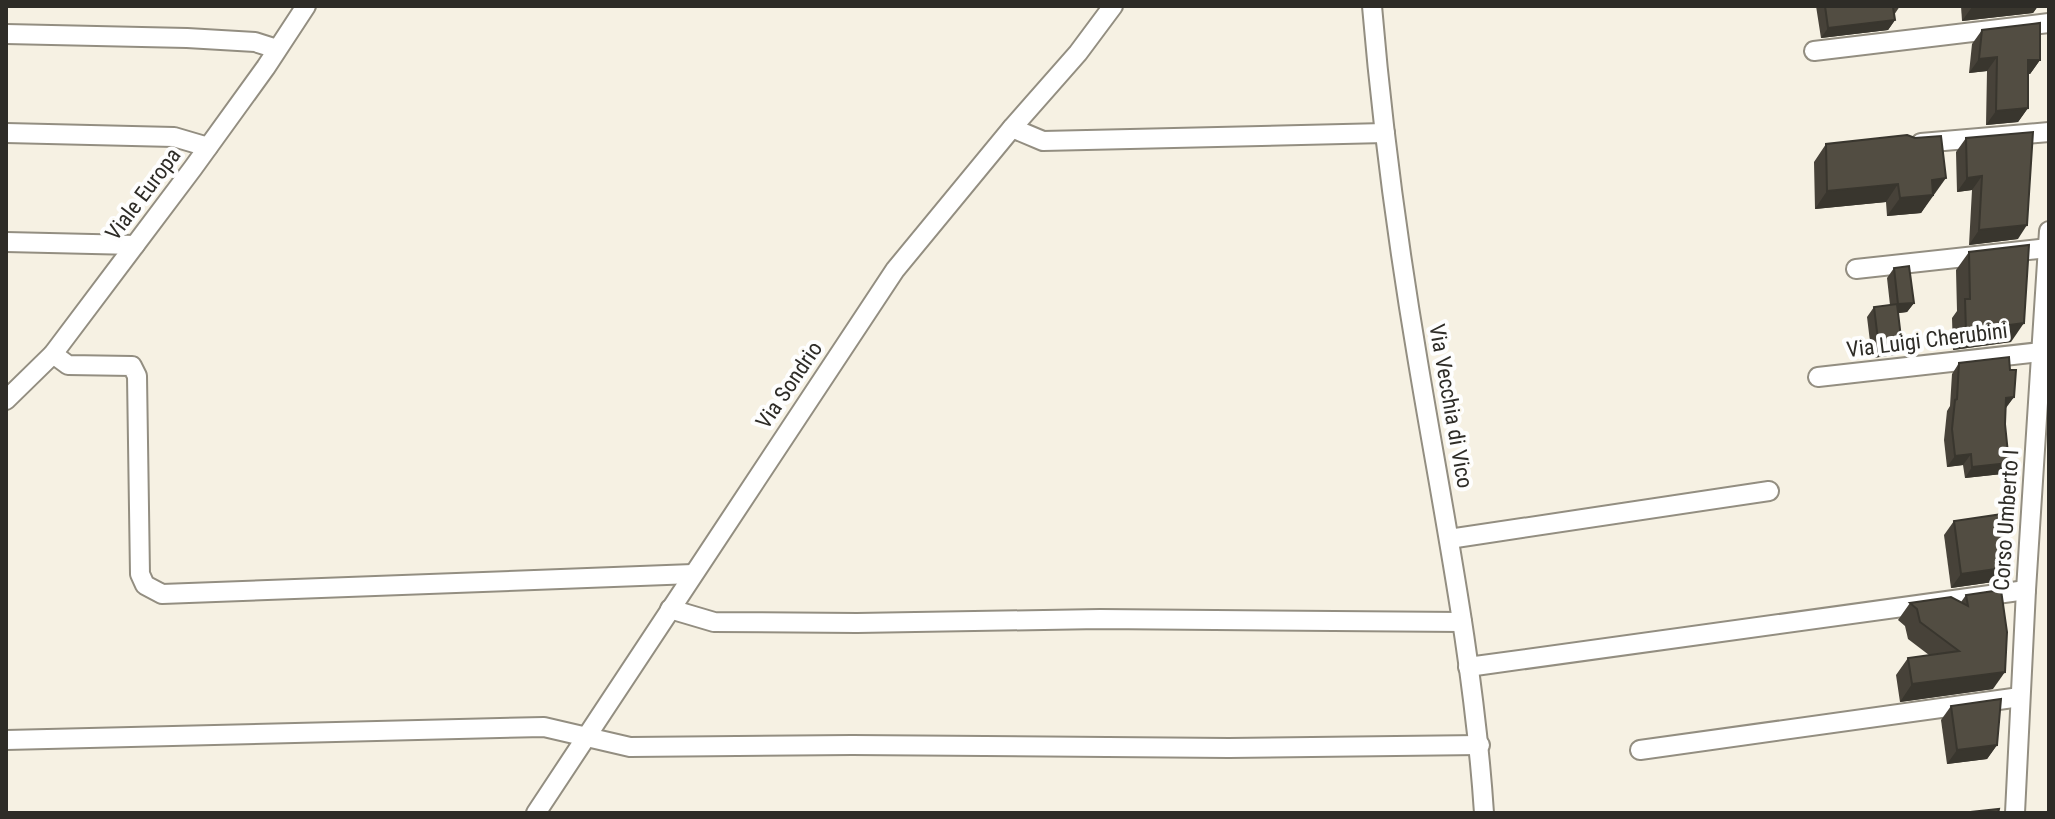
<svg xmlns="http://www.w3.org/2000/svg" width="2055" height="819" viewBox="0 0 2055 819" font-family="'Roboto Condensed',sans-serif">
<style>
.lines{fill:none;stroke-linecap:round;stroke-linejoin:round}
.minor-casing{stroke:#938e81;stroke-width:22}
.minor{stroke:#fff;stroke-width:18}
.wall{fill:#474239}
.shaded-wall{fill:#39362e}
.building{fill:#524d42;stroke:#39362e;stroke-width:2}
.labels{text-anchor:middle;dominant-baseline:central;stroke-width:8;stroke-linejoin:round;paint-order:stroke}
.street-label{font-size:22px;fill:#2e2c27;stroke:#fefefe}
</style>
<rect width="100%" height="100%" fill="#f6f1e3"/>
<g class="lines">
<g class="minor-casing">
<g id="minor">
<path d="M1372 6C1382 125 1398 244 1418 362 1443 512 1474 661 1484 813"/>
<path d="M6 34 187 38 255 42 277 49"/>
<path d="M1814 51 2049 23"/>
<path d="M1012 128 1043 141 1385 133"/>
<path d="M6 133 174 137 208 147"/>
<path d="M1921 143 2049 132"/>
<path d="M6 242 135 245"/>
<path d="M1856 269 2048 248"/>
<path d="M53 354 68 365 132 366 137 376 140 574 145 585 162 594 693 574"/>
<path d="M1818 377 2049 351"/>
<path d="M6 400 53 354 193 168 266 67 306 6"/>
<path d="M1449 539 1769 491"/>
<path d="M670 609 714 622 857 623 1100 619 1462 622"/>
<path d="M1468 667 2026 590"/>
<path d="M6 740 544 727 630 747 852 745 1229 748 1480 745"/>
<path d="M1640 750 2020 697"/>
<path d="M536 813 895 270 1012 128 1078 53 1113 6"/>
<path d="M2015 813 2026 590 2049 231"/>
</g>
</g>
<use href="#minor" class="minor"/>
</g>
<g class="wall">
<path d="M1816 6H1900L1894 15 1895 20 1888 30 1821 38Z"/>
<path d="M1961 6H2038L2033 13 1962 21Z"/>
<path d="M1982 30 2040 60 2030 74H2028V108L2018 122 1986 125 1987 71 1969 73 1972 44Z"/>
<path d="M1966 138 2018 239 1969 245 1972 190 1957 192 1956 152Z"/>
<path d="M1826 144 1934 196H1932L1921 213 1887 216 1886 202 1815 209 1814 162Z"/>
<path d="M1969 252 2011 342 1953 350 1952 318 1957 311 1956 270Z"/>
<path d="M1894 268 1914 303 1907 312 1898 313 1895 355 1872 358 1867 317 1874 307 1890 305 1887 278Z"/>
<path d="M1959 363 2010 370 2014 397 2005 408V424L2009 463 2002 474 1965 478 1963 465 1947 467 1944 440 1947 411 1950 406 1952 374Z"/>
<path d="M1954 521 2003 568 1993 582 1951 588 1944 535Z"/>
<path d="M1966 595 1993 689 1900 702 1896 675 1908 658 1929 655 1908 639 1905 626 1898 620 1910 603 1961 602Z"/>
<path d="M1951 706 1997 745 1987 759 1947 764 1941 720Z"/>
</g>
<g class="shaded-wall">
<path d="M1982 6H2038L2033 13 1962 21 1972 7Z"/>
<path d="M1895 20 1888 30 1821 38 1828 28Z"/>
<path d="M1997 57 1987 71 1969 73 1979 59Z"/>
<path d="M2028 60H2040L2030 74H2018Z"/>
<path d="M2028 108 2018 122 1986 125 1996 111Z"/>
<path d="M1982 176 1972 190 1957 192 1967 178Z"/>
<path d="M1946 178 1921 213 1887 216 1900 198 1932 180Z"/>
<path d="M1898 184 1886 202 1815 209 1827 191Z"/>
<path d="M2027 225 2018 239 1969 245 1979 230Z"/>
<path d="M1914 303 1907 312 1891 314 1898 304Z"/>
<path d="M2024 323 2011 342 1953 350 1966 331Z"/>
<path d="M1902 346 1895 355 1872 358 1879 348Z"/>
<path d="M2014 397 2006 408 1998 409 2006 398Z"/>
<path d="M1971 454 1963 465 1947 467 1955 456Z"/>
<path d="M2009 463 2002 474 1965 478 1972 467Z"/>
<path d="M2003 568 1993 582 1951 588 1961 574Z"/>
<path d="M2005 672 1993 689 1900 702 1912 684Z"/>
<path d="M1997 745 1987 759 1947 764 1957 750Z"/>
</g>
<g class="building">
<path d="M1825 6H1900L1893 7 1895 20 1828 28Z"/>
<path d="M2040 23V60H2028V108L1996 111 1997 57 1979 59 1982 30Z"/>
<path d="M2033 132 2027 225 1979 230 1982 176 1967 178 1966 138Z"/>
<path d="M1907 135 1915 138 1941 136 1946 178 1932 180 1933 195 1900 198 1898 184 1827 191 1826 144Z"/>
<path d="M2029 245 2024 323 1966 331 1965 299H1970L1969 252Z"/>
<path d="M1909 266 1914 303 1898 304 1894 268Z"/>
<path d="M1897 304 1902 346 1879 348 1874 307Z"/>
<path d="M2009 357 2010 370H2016L2014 397 2006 398 2005 424 2009 463 1972 467 1971 454 1955 456 1952 429 1955 400 1957 399 1959 363Z"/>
<path d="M2009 513 2003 568 1961 574 1954 521Z"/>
<path d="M2001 590 2007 632 2005 672 1912 684 1908 658 1959 651 1920 622 1917 609 1910 603 1951 597 1968 606 1966 595Z"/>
<path d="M2001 699 1997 745 1957 750 1951 706Z"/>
<path d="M1999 809 1998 813H1961Z"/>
</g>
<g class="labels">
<g class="street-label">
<text transform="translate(143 194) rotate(-53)">Viale Europa</text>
<text transform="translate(1927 340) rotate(-7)">Via Luigi Cherubini</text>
<text transform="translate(789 385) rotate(-56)">Via Sondrio</text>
<text transform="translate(1451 406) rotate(80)">Via Vecchia di Vico</text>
<text transform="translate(2006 520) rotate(-86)">Corso Umberto I</text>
</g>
</g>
<rect width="2055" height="819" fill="none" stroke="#2e2c27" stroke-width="16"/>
</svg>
